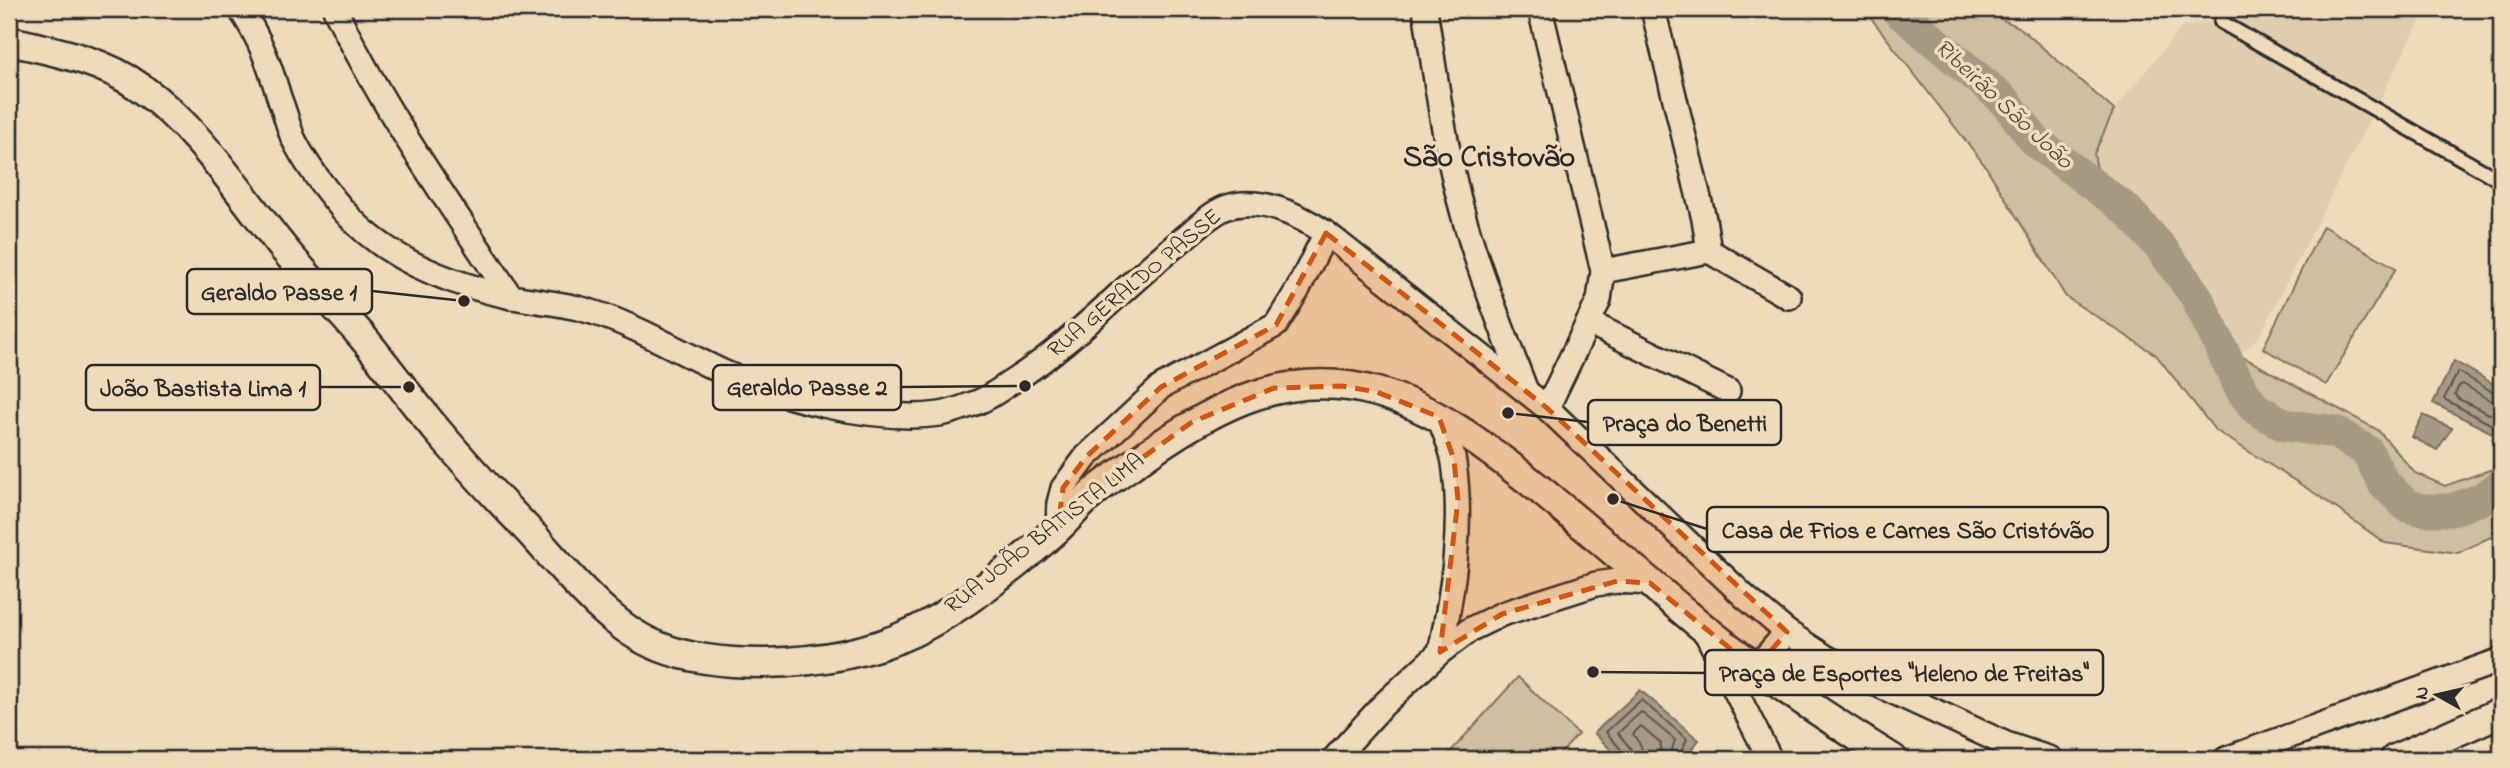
<svg xmlns="http://www.w3.org/2000/svg" width="2510" height="768" viewBox="0 0 2510 768" font-family="'Indie Flower',sans-serif">
<style>
.built{fill:#e0cdae}
.green{fill:#cfbfa1;stroke:#7d7566;stroke-width:2}
.water{fill:#a79a84;stroke:#756e60;stroke-width:2}
.lines{fill:none;stroke-linecap:round;stroke-linejoin:round}
.shore{stroke:#5d574f;stroke-width:2}
.river{stroke:#a79a84;stroke-width:33}
.service-casing{stroke:#2b2b2b;stroke-width:18}
.minor-casing{stroke:#2b2b2b;stroke-width:28}
.tertiary-casing{stroke:#2b2b2b;stroke-width:33}
.service{stroke:#efdbb9;stroke-width:12}
.minor{stroke:#efdbb9;stroke-width:23}
.tertiary{stroke:#efdbb9;stroke-width:28}
.marked{fill:#d5540f;fill-opacity:0.2;stroke:#d5540f;stroke-width:5;stroke-dasharray:14 9;stroke-linejoin:round}
.labels{text-anchor:middle;dominant-baseline:central;stroke-width:7;stroke-linejoin:round;paint-order:stroke}
.street-label{font-size:23px;fill:#2b2b2b;stroke:#efdbb9}
.water-label{font-size:24px;font-style:italic;fill:#4a4741;stroke:#efdbb9}
.district-label{font-size:30px;font-weight:bold;fill:#2b2b2b;stroke:#efdbb9}
.leader{fill:none;stroke:#2b2b2b;stroke-width:2.5}
.callout-dot{fill:#2b2b2b;stroke:#efdbb9;stroke-width:2.5}
.callout{fill:#efdbb9;stroke:#2b2b2b;stroke-width:2.5}
.callout-label{font-size:24px;text-anchor:middle;font-weight:bold;fill:#2b2b2b}
</style>
<rect width="100%" height="100%" fill="#efdbb9"/>
<filter id="ink" filterUnits="userSpaceOnUse"><feTurbulence type="fractalNoise" baseFrequency=".0143" numOctaves="2"/><feDisplacementMap in="SourceGraphic" scale="14" xChannelSelector="R" yChannelSelector="G"/><feConvolveMatrix kernelMatrix="1 2 1 2 8 2 1 2 1" color-interpolation-filters="sRGB"/></filter>
<g filter="url(#ink)">
<path class="built" d="M2207 9H2426L2260 335 2231 363 2196 296 2162 249 2127 210 2121 206 2116 195 2097 169 2094 154 2114 110 2181 28 2213 20Z"/>
<g class="green">
<path d="M1864 9H1979L2019 27 2114 110 2094 154 2097 169 2239 355 2378 430 2415 473 2445 486 2501 466V532L2458 553 2385 543 2319 496 2215 430 2156 355 2066 297 1986 167Z"/>
<path d="M2323 226 2396 268 2326 385 2263 348Z"/>
<path d="M1518 677 1578 734 1556 759H1444Z"/>
</g>
<g class="water">
<path d="M2454 361 2501 388V424L2494 434 2433 403Z"/>
<path d="M2423 415 2452 428 2437 450 2412 437Z"/>
<path d="M1640 690 1699 740 1683 759H1620L1594 733Z"/>
</g>
<g class="lines">
<g class="shore">
<path d="M2501 394 2495 393 2458 372 2444 399 2490 424 2501 421"/>
<path d="M2501 403 2491 401 2463 384 2459 386 2455 394 2457 398 2489 414 2501 412"/>
<path d="M1624 759 1623 752 1606 732 1641 700 1687 739 1678 759"/>
<path d="M1633 759 1631 749 1618 733 1641 712 1675 740 1669 759"/>
<path d="M1643 759 1641 746 1633 734 1641 726 1661 743 1659 759"/>
</g>
<path class="river" d="M1896 9 2005 101 2036 142 2127 210 2162 249 2196 296 2241 389 2255 408 2284 425 2335 432 2367 451 2383 482 2407 506 2424 510H2451L2479 500 2501 486"/>
<g class="service-casing">
<path id="service" d="M2221 22 2501 181"/>
</g>
<g class="minor-casing">
<g id="minor">
<path d="M240 9C260 37 270 67 280 100 285 112 288 126 293 138 305 163 325 189 343 210 385 259 450 284 512 297 534 301 557 303 578 308 630 321 677 351 725 373 783 399 877 423 940 414 953 412 967 406 978 402 991 397 1002 388 1013 381 1073 343 1122 288 1177 244 1192 232 1208 215 1225 208 1258 195 1299 215 1326 233L1547 408 1745 597 1787 632 1824 656 1872 682 2006 744 2051 759"/>
<path d="M335 9C383 110 449 203 511 297"/>
<path d="M1425 9C1435 72 1443 137 1459 199 1476 265 1502 328 1526 391"/>
<path d="M1540 9 1603 271 1599 300 1547 408"/>
<path d="M1709 251 1789 297"/>
<path d="M1603 271 1709 251 1704 219 1653 9"/>
<path d="M1590 323 1728 391"/>
<path d="M1439 417C1444 432 1452 448 1454 463 1463 526 1453 591 1440 652"/>
<path d="M1058 528 1059 503 1063 488 1086 457 1161 387 1276 325 1297 291 1326 233"/>
<path d="M1704 629 1770 759"/>
<path d="M1755 669 1787 632"/>
<path d="M1334 759 1383 705 1440 652 1471 629 1502 614 1596 584 1617 581 1650 583"/>
<path d="M2226 759 2501 660"/>
</g>
</g>
<g class="tertiary-casing">
<g id="tertiary">
<path d="M9 41C54 51 103 60 141 88 202 131 242 199 289 255 312 282 337 308 360 334 388 367 413 403 441 435 469 468 499 500 529 531 566 571 609 628 660 647 692 660 730 663 764 663 815 662 867 654 913 632 961 609 1017 565 1057 529 1068 519 1078 506 1090 496 1107 480 1128 468 1147 454 1217 405 1289 367 1377 392 1435 408 1482 444 1528 480 1587 527 1642 577 1700 625 1761 674 1827 718 1893 759"/>
<path d="M2395 759 2501 712"/>
</g>
</g>
<use href="#service" class="service"/>
<use href="#minor" class="minor"/>
<use href="#tertiary" class="tertiary"/>
</g>
</g>
<path class="marked" d="M1326 233 1547 408 1787 632 1755 669 1650 583 1617 581 1502 614 1440 652 1458 500 1454 460 1439 417 1377 392 1342 386 1274 388 1192 422 1089 496 1058 528 1063 488 1086 457 1161 387 1276 325Z"/>
<g class="labels">
<g class="street-label">
<text transform="translate(1135 284) rotate(-40)">RUA GERALDO PASSE</text>
<text transform="translate(1045 534) rotate(-38)">RUA JOÃO BATISTA LIMA</text>
</g>
<g class="water-label">
<text transform="translate(2003 105) rotate(43)">Ribeirão São João</text>
</g>
<g class="district-label">
<text x="1489" y="159">São Cristovão</text>
</g>
</g>
<path class="leader" d="M464 301L372 291M1025 386L901 387M409 387L320 387M1508 413L1588 422M1613 499L1707 529M1593 672L1705 673"/>
<g class="callout-dot">
<circle cx="464" cy="301" r="7"/>
<circle cx="1025" cy="386" r="7"/>
<circle cx="409" cy="387" r="7"/>
<circle cx="1508" cy="413" r="7"/>
<circle cx="1613" cy="499" r="7"/>
<circle cx="1593" cy="672" r="7"/>
</g>
<g class="callout">
<rect x="187" y="269" width="185" height="45" rx="7"/>
<rect x="713" y="365" width="188" height="45" rx="7"/>
<rect x="86" y="365" width="234" height="45" rx="7"/>
<rect x="1588" y="400" width="193" height="45" rx="7"/>
<rect x="1707" y="507" width="401" height="45" rx="7"/>
<rect x="1705" y="650" width="398" height="45" rx="7"/>
</g>
<g class="callout-label">
<text x="279" y="300">Geraldo Passe 1</text>
<text x="807" y="395">Geraldo Passe 2</text>
<text x="203" y="396">João Bastista Lima 1</text>
<text x="1685" y="431">Praça do Benetti</text>
<text x="1908" y="538">Casa de Frios e Carnes São Cristóvão</text>
<text x="1904" y="681">Praça de Esportes "Heleno de Freitas"</text>
</g>
<rect width="2510" height="768" fill="none" stroke="#efdbb9" stroke-width="35"/>
<rect x="18" y="18" width="2475" height="733" fill="none" stroke="#2b2b2b" stroke-width="2.5" filter="url(#ink)"/>
<g transform="translate(2437 695) rotate(278)" stroke="#efdbb9" stroke-width="5" paint-order="stroke">
<path d="M0-5L12 26L0 18L-12 26Z" fill="#2b2b2b"/>
<text y="-10" font-size="19" font-weight="bold" text-anchor="middle" fill="#2b2b2b">N</text>
</g>
</svg>
